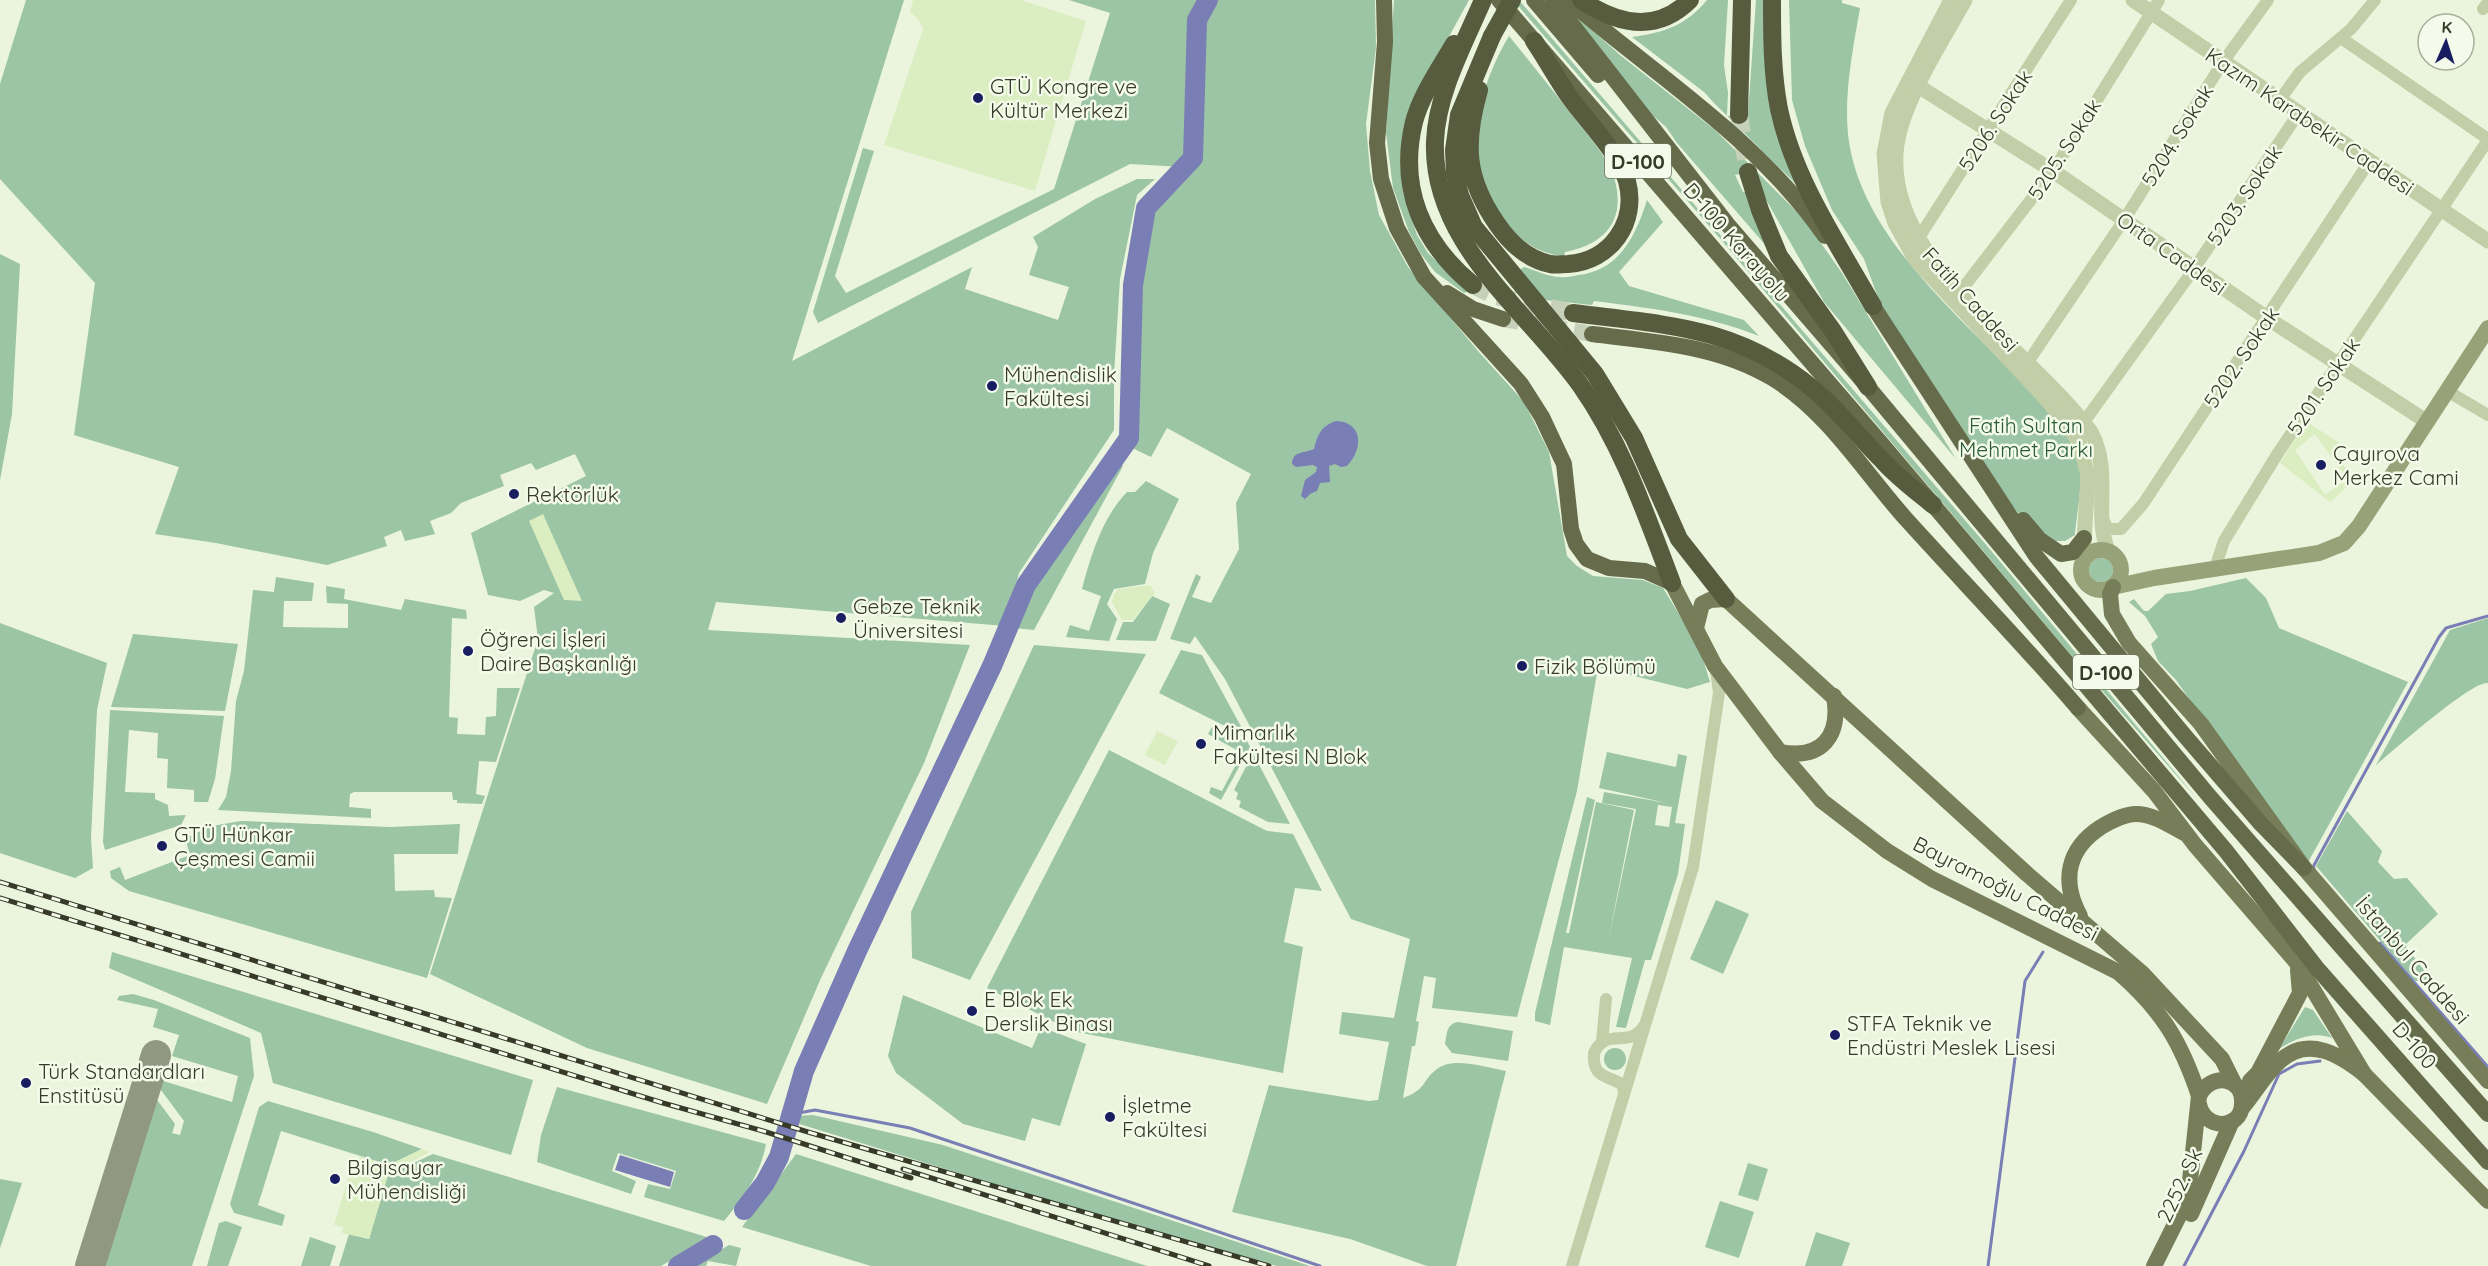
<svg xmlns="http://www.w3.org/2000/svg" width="2488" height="1266" viewBox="0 0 2488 1266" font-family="Quicksand,sans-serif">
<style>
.green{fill:#9bc5a4;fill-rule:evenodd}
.plaza{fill:#dbeec2;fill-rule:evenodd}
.water{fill:#797eb5}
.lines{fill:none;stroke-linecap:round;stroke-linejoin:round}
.stream{stroke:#797eb5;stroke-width:3}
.river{stroke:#797eb5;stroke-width:20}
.taxiway{stroke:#919882;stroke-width:30}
.trunk-tunnel{stroke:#c7d0b9;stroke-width:16;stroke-dasharray:16 8;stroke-linecap:butt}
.motorway-tunnel{stroke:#c7d0b9;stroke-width:18;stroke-dasharray:18 9;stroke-linecap:butt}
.minor{stroke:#c1cea7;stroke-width:12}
.tertiary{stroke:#c1cea7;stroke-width:15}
.secondary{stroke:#98a278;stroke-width:16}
.primary{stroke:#767d58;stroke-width:16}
.trunk{stroke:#666c4b;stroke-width:16}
.motorway{stroke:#575c3e;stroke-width:18}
.rail-casing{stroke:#373a28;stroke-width:5}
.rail{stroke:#f4fbea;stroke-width:3;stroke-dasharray:9;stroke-linecap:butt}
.motorway-bridge{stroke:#575c3e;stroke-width:18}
.poi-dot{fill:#191e60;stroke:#f4fbea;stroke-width:2}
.labels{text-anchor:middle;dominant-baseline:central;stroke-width:5;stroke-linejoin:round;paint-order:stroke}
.shield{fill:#f4fbea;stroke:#707462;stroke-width:1.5}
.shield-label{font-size:20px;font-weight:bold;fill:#373a28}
.poi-label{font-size:21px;fill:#373a28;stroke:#f4fbea;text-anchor:start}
.street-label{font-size:21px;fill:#373a28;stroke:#f4fbea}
.park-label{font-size:21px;fill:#295b35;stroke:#f4fbea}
</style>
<rect width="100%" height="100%" fill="#ebf5dd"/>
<g class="green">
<path d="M26 0H904L792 361 972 267 965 289 1058 320 1069 287 1029 275 1038 247 1033 237 1095 199 1137 179H1155L1137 195 1120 279 1114 375V430L1019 573 1005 626 716 602 708 630 970 645 924 763 821 978 767 1104 587 1048 430 974 538 639 534 607 554 593 544 590 520 601 488 595 471 533 586 476 575 454 536 470 531 463 500 475 504 486 461 503 451 513 430 521 435 534 405 541 401 530 384 537 387 546 327 565 216 543 155 534 179 467 74 435 95 283 0 179V84Z"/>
<path d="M1069 0H1375L1376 48 1366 124 1370 171 1379 215 1408 267 1478 351 1524 402 1549 452 1567 556 1577 566 1593 576 1643 580 1663 588 1700 649 1710 682 1687 689 1598 667 1577 791 1517 1017 1432 1008 1436 978 1424 976 1416 1021 1419 1022 1415 1046H1412L1403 1098C1428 1089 1421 1081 1437 1069 1454 1056 1487 1068 1506 1071L1456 1266H1427L1350 1239 1232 1212 1269 1085 1369 1101 1378 1100 1389 1042 1339 1034 1342 1012 1394 1018 1410 939 1351 919 1225 679 1195 636 1190 644 1170 639 1196 574 1201 577 1192 597 1211 603 1239 549 1236 503 1251 474 1167 428 1151 457 1124 444 1129 437 1133 285 1146 208 1184 167 1130 164 818 323 813 312 863 148 874 151 835 276 846 293 1054 189 1110 13Z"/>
<path d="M1394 0H1469L1422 86 1403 137 1400 162 1403 192 1417 235 1428 253 1468 291 1464 293 1435 272 1421 254 1409 232 1393 188 1386 133Z"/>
<path d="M1513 0H1519L1988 547 2199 801 2069 653 1723 242Z"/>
<path d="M1707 0H1728L1724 65 1728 93 1727 116 1748 114 1756 0H1766L1796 184 1714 103 1704 92 1632 37C1663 33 1687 25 1707 0Z"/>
<path d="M1789 0H1842V3L1860 8C1853 49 1844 92 1848 134 1858 231 1952 309 2016 376 2041 403 2072 431 2080 468 2083 482 2076 518 2075 535L2065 541H2056L2022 518 1995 485 1885 317 1864 259 1832 210 1805 146 1792 100Z"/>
<path d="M1572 12 1620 55 1715 130 1804 219 1842 273 1956 459 1824 302 1764 196 1748 172 1735 175 1743 192H1746L1767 247 1677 143 1666 127 1643 107Z"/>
<path d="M1509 36C1531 63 1553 91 1575 119 1589 137 1609 158 1615 181 1626 222 1603 245 1565 252L1564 257C1532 251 1517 239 1499 212 1461 156 1477 90 1509 36Z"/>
<path d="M1647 200 1663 222 1619 272 1629 286 1744 320 1759 336C1706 315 1650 308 1594 301L1592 305 1544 300 1518 271 1524 267C1535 270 1549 277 1560 277 1566 278 1573 276 1579 275 1620 270 1636 235 1647 200Z"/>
<path d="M0 254 20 264 12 414 0 480Z"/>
<path d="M1114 458 1123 466 1034 630 1012 628 1033 578Z"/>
<path d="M1146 481 1179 499 1153 553 1145 584 1114 589 1107 604 1117 619 1109 641 1066 637 1070 625 1089 631 1101 596 1082 589C1091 555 1102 518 1127 492H1135Z"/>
<circle cx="2101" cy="570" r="12"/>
<path d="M276 577 314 583 312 601H284L283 627 348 628V604L327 603 326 586 345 589 344 599 401 610 405 599 466 610 467 619 452 618 449 717 458 718 457 734 485 735 486 717 496 716 497 688H520L496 762 479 761 476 794 485 796 482 804 457 803V800H453L452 792H354L350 794 349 807 371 809V818L218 810 226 797 231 771 236 701 244 671 253 590 274 592Z"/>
<path d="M2246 578 2266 598 2279 628 2408 682 2306 866 2176 680 2158 661 2151 644 2158 637 2145 616 2129 602 2134 599 2144 611H2148L2166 594 2190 591Z"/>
<path d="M1152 596 1170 604 1156 641 1116 640 1123 622H1133Z"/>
<path d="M2488 618V683C2472 680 2393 751 2376 765L2450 630Z"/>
<path d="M0 623 107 663 97 710 91 838 93 868 75 878 0 853Z"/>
<path d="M133 634 238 644 225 711 111 707Z"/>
<path d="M1034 645 1146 654 970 980 912 958 911 912Z"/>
<path d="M1181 650 1202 655 1244 732 1235 731 1159 693Z"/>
<path d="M110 710 224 716 215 779 208 802H194V790L167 788 168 759 157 758 158 733 129 730 125 792 155 793V799L168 805 169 816 186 815 181 825 105 850 103 842Z"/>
<path d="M1212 727 1237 740 1246 739 1250 747 1221 800 1209 793 1211 787 1222 791 1242 753 1208 734Z"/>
<path d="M1109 750 1267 831 1293 834 1322 891 1295 888 1284 942 1303 947 1283 1073 1072 1031 987 988Z"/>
<path d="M1607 752 1676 767 1678 754 1687 756 1675 823 1685 824 1678 874 1651 960H1645L1626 1028 1616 1027 1632 958 1564 947 1550 1025 1535 1021V1013L1587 797 1595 800 1566 933H1569L1596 802 1634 810 1608 942 1636 809 1602 803 1604 792 1667 803 1599 788ZM1658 805 1672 807 1669 827 1655 825Z"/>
<path d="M1253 753 1290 824 1268 822 1239 807 1241 801 1236 799 1238 793 1234 790Z"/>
<path d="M2347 811 2382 851 2378 862 2394 879 2407 878 2438 914 2405 945 2429 977 2425 981H2415L2316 866Z"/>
<path d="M241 821 390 827 460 824 458 854H394L395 891 434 890 435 897 452 898 427 978 129 891 111 878 110 871 120 867 125 880 190 855 185 838 212 826Z"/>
<path d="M1716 900 1749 914 1723 974 1690 959Z"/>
<path d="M112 952 533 1080 511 1155 273 1083 261 1033 109 968Z"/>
<path d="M133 994 154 1000 250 1038 254 1076 192 1266H103L155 1097 175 1124 172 1133 180 1135 184 1121 158 1086 160 1080 232 1102 238 1076 172 1056 179 1035 153 1027 158 1009 117 1000 119 996Z"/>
<path d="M903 995 1032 1048 1041 1027 1086 1044 1060 1126 1032 1118 1025 1141 963 1124 896 1073 888 1056Z"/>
<path d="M2305 1007 2313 1010 2332 1038C2313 1031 2295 1039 2279 1049Z"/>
<path d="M1458 1022 1513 1031 1508 1061 1452 1053 1445 1044C1447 1034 1446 1024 1458 1022Z"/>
<circle cx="1615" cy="1059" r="11"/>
<path d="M557 1087 766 1144C761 1174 743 1198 724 1221L644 1197 648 1184 670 1189 676 1171 618 1153 612 1171 636 1181 631 1194 537 1162 541 1135Z"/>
<path d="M268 1101 373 1132 422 1149 389 1165 281 1131 258 1205 285 1215 282 1226 234 1213 230 1204 259 1107Z"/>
<path d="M813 1115 943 1145 1310 1266H1277L1232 1254 1010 1189 793 1122 795 1116Z"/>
<path d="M433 1154 710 1238 661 1266H339L349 1234 369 1239 388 1175Z"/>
<path d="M796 1154 1147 1266H871L742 1227Z"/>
<path d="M1748 1163 1768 1169 1758 1201 1738 1195Z"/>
<path d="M0 1179 22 1183 0 1248Z"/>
<path d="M1720 1201 1754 1212 1739 1258 1705 1247Z"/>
<path d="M226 1221 242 1227 228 1266H207L219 1223Z"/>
<path d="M1816 1232 1850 1243 1842 1266H1805Z"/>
<path d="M310 1237 336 1246 330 1266H301Z"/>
<path d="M729 1245 741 1248 736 1266 708 1261 706 1266H692Z"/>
</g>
<g class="plaza">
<path d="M913 0H1021L1086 21 1035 191 884 145 923 29 917 18 910 12Z"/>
<path d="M2306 421 2341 444 2335 455 2355 480 2330 502 2280 463ZM2315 434 2347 479 2325 495 2295 450Z"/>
<path d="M543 514 582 601 564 600 529 521Z"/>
<path d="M1150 585 1155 593 1133 620H1122L1112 602 1114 594 1119 589Z"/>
<path d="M1157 731 1178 741 1165 765 1145 755Z"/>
<path d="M422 1149 429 1152 388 1175 369 1239 342 1233 343 1227 334 1225 352 1165 357 1166 360 1156 389 1165Z"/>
</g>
<g class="water">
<path d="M1336 421C1364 422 1363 450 1347 466L1341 467 1335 464 1329 466 1330 482 1320 483 1317 491 1310 494 1305 499 1301 496 1305 480 1316 472 1317 467 1313 465 1296 467 1292 464C1292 451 1305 453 1314 449 1318 434 1321 426 1336 421Z"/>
<path d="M620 1155 674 1172 670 1187 615 1170Z"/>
</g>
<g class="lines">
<g class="stream">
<path d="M2314 868 2313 867 2439 637 2446 628 2488 616"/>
<path d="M2380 943 2488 1067"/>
<path d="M793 1114 815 1110 910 1128 1320 1266"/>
<path d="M1988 1266 2025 981 2043 952"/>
<path d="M2184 1266 2244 1151 2279 1074 2297 1064 2320 1061"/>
</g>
<g class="river">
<path d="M744 1210 765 1183 779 1157 804 1071 857 951 992 666 1026 585 1129 438 1133 285 1146 208 1193 158 1197 20 1208 0"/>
<path d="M678 1266 713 1245"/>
</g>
<path class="taxiway" d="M90 1266 156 1055"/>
<path class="trunk-tunnel" d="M1503 319 1592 334"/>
<g class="motorway-tunnel">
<path d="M1739 115 1748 172"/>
<path d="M1473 285 1495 296 1573 313"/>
</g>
<g class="minor">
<path d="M2483 9 2488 2"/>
<path d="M2341 38 2488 139"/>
<path d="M2279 101 2300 72 2351 29 2375 0"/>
<path d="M1918 239 2071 0"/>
<path d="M1960 292 2053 171 2159 0"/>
<path d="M2028 362 2124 220 2223 62 2268 0"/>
<path d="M2447 391 2488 415"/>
<path d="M2084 422 2194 269 2298 114"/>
<path d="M2104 521 2108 529H2121L2143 504 2369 162"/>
<path d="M2215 568 2224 541 2278 453 2488 140"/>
<path d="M1602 1042 1606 999"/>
<path d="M1624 1094 1623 1085C1608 1075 1592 1079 1594 1053 1607 1026 1629 1050 1644 1026"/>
<path d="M1572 1266 1693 867 1719 693 1716 670"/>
</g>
<g class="tertiary">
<path d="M1951 0 1892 113 1884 154 1888 202 1895 223 1915 259 2048 401 2079 441 2088 476 2083 558"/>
<path d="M1965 0C1944 38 1911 89 1900 130 1867 249 2030 348 2091 432 2113 472 2092 517 2109 552"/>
<path d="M2133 0 2488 241"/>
<path d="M1918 86 2053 171 2267 318 2426 421"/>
</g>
<g class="secondary">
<circle cx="2101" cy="570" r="20"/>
<path d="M2113 587 2154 578 2319 553 2344 543 2359 526 2488 328"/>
</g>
<g class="primary">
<path d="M1672 583 1715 666 1780 752 1822 801 1887 851 1932 879 2118 972C2162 1010 2181 1042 2199 1096"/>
<path d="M2113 587 2110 594 2112 614 2129 643 2201 724 2304 868 2488 1081"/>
<path d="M1696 628 1702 604 1710 600 1726 599 2027 874 2142 973 2222 1059 2235 1085"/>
<path d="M2078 708 2154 791 2195 845 2297 963 2364 1074"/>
<path d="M1780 752C1822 760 1841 736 1834 696"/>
<path d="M2080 916C2061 881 2067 849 2101 827 2111 821 2124 814 2136 814 2153 814 2169 825 2184 833"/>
<path d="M2250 1081 2258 1073 2300 993 2298 970"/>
<path d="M2242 1108C2255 1093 2265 1074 2280 1061 2308 1035 2340 1055 2364 1074L2488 1201"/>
<path d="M2191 1214 2232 1121"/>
<path d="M2154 1266 2183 1208 2189 1190 2199 1096C2210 1072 2244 1076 2242 1104 2241 1131 2204 1130 2199 1104"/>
</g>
<g class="trunk">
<path d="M1384 0 1385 42 1377 143 1381 179 1397 228 1424 277 1521 384 1542 417 1564 464 1571 529 1576 544 1587 559 1609 568 1645 571 1672 583"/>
<path d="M1499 0 1880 442 2226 851 2316 967 2488 1162"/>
<path d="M1534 0 1598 75"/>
<path d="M1553 0 1728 225 1868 387 2210 797 2488 1114"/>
<path d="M1568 0C1656 76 1758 139 1825 236"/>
<path d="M1447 293 1473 309 1503 319"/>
<path d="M1867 297 2036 556 2185 736 2261 824 2304 868"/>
<path d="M1592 334C1654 342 1717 345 1772 378 1828 412 1863 471 1906 519 1963 582 2022 643 2078 708"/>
<path d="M2023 520 2039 539 2061 554 2073 552 2084 538"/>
</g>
<g class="motorway">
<path d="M1483 0C1464 44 1437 93 1435 141 1431 244 1528 311 1581 386 1623 446 1646 515 1672 583"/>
<path d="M1581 0C1617 24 1656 34 1690 0"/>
<path d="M1772 0C1772 36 1772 73 1779 109 1794 180 1838 244 1873 306"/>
<path d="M1492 36 1459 115 1454 150 1455 173 1460 195 1474 227 1595 374 1634 438 1679 539 1726 599"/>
<path d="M1454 44C1440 68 1421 95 1414 122 1398 188 1422 243 1473 285"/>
<path d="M1479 90C1464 143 1465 178 1497 224 1510 243 1527 259 1550 264 1556 265 1562 264 1568 264 1611 261 1638 222 1627 181 1618 151 1586 121 1568 95 1556 77 1546 59 1534 41"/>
<path d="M1739 115 1742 0"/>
<path d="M1748 172 1760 210 1779 256 1833 331 1868 387"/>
<path d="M1573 313C1666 325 1736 326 1812 388 1838 409 1859 437 1882 460 1897 477 1916 491 1933 505"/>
</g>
<g class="rail-casing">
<g id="rail">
<path d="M0 882 808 1132 1269 1266"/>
<path d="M0 898 663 1103 763 1131 911 1178"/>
<path d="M903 1169 1209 1266"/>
</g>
</g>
<use href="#rail" class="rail"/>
<path class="motorway-bridge" d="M1492 36 1512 0"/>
</g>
<g class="poi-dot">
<circle cx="978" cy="98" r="6"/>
<circle cx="992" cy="386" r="6"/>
<circle cx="2321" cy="465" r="6"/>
<circle cx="514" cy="494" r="6"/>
<circle cx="841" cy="618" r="6"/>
<circle cx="468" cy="651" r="6"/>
<circle cx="1522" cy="666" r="6"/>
<circle cx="1201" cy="744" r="6"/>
<circle cx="162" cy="846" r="6"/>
<circle cx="972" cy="1011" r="6"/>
<circle cx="1835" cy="1035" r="6"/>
<circle cx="26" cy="1083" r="6"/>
<circle cx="1110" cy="1117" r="6"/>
<circle cx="335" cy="1179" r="6"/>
</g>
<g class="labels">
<g class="shield">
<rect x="1605" y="144" width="66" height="34" rx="4.5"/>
<rect x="2073" y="655" width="66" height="34" rx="4.5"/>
</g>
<g class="shield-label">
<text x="1638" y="161">D-100</text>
<text x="2106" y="672">D-100</text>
</g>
<g class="poi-label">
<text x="990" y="86">GTÜ Kongre ve<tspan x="990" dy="24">Kültür Merkezi</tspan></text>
<text x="1004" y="374">Mühendislik<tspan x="1004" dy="24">Fakültesi</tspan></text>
<text x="2333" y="453">Çayırova<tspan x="2333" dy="24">Merkez Cami</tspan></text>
<text x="526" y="494">Rektörlük</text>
<text x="853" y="606">Gebze Teknik<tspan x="853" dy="24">Üniversitesi</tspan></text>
<text x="480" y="639">Öğrenci İşleri<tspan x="480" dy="24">Daire Başkanlığı</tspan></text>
<text x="1534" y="666">Fizik Bölümü</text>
<text x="1213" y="732">Mimarlık<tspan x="1213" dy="24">Fakültesi N Blok</tspan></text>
<text x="174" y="834">GTÜ Hünkar<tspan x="174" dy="24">Çeşmesi Camii</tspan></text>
<text x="984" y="999">E Blok Ek<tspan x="984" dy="24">Derslik Binası</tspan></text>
<text x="1847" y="1023">STFA Teknik ve<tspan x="1847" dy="24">Endüstri Meslek Lisesi</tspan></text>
<text x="38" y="1071">Türk Standardları<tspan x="38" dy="24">Enstitüsü</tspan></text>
<text x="1122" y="1105">İşletme<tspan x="1122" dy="24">Fakültesi</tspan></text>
<text x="347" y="1167">Bilgisayar<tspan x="347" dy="24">Mühendisliği</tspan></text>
</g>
<g class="street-label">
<text transform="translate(1995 120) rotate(-57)">5206. Sokak</text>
<text transform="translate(2310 121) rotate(34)">Kazım Karabekir Caddesi</text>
<text transform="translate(2177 135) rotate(-58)">5204. Sokak</text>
<text transform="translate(2064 149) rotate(-57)">5205. Sokak</text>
<text transform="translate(2244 195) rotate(-56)">5203. Sokak</text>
<text transform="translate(1737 242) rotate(49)">D-100 Karayolu</text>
<text transform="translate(2172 253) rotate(35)">Orta Caddesi</text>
<text transform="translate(1971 299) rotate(48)">Fatih Caddesi</text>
<text transform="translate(2241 357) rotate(-56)">5202. Sokak</text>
<text transform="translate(2323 386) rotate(-56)">5201. Sokak</text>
<text transform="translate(2006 888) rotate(27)">Bayramoğlu Caddesi</text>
<text transform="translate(2413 960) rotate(49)">İstanbul Caddesi</text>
<text transform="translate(2415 1045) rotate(49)">D-100</text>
<text transform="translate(2179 1185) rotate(-65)">2252. Sk</text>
</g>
<g class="park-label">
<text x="2026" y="425">Fatih Sultan<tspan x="2026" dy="24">Mehmet Parkı</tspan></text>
</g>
</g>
<g transform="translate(2446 42) rotate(3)"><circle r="28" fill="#f4fbea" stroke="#a8ae9c" stroke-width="1.5"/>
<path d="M0-4.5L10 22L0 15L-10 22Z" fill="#191e60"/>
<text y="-9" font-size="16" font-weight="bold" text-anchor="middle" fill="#373a28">K</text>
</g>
</svg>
